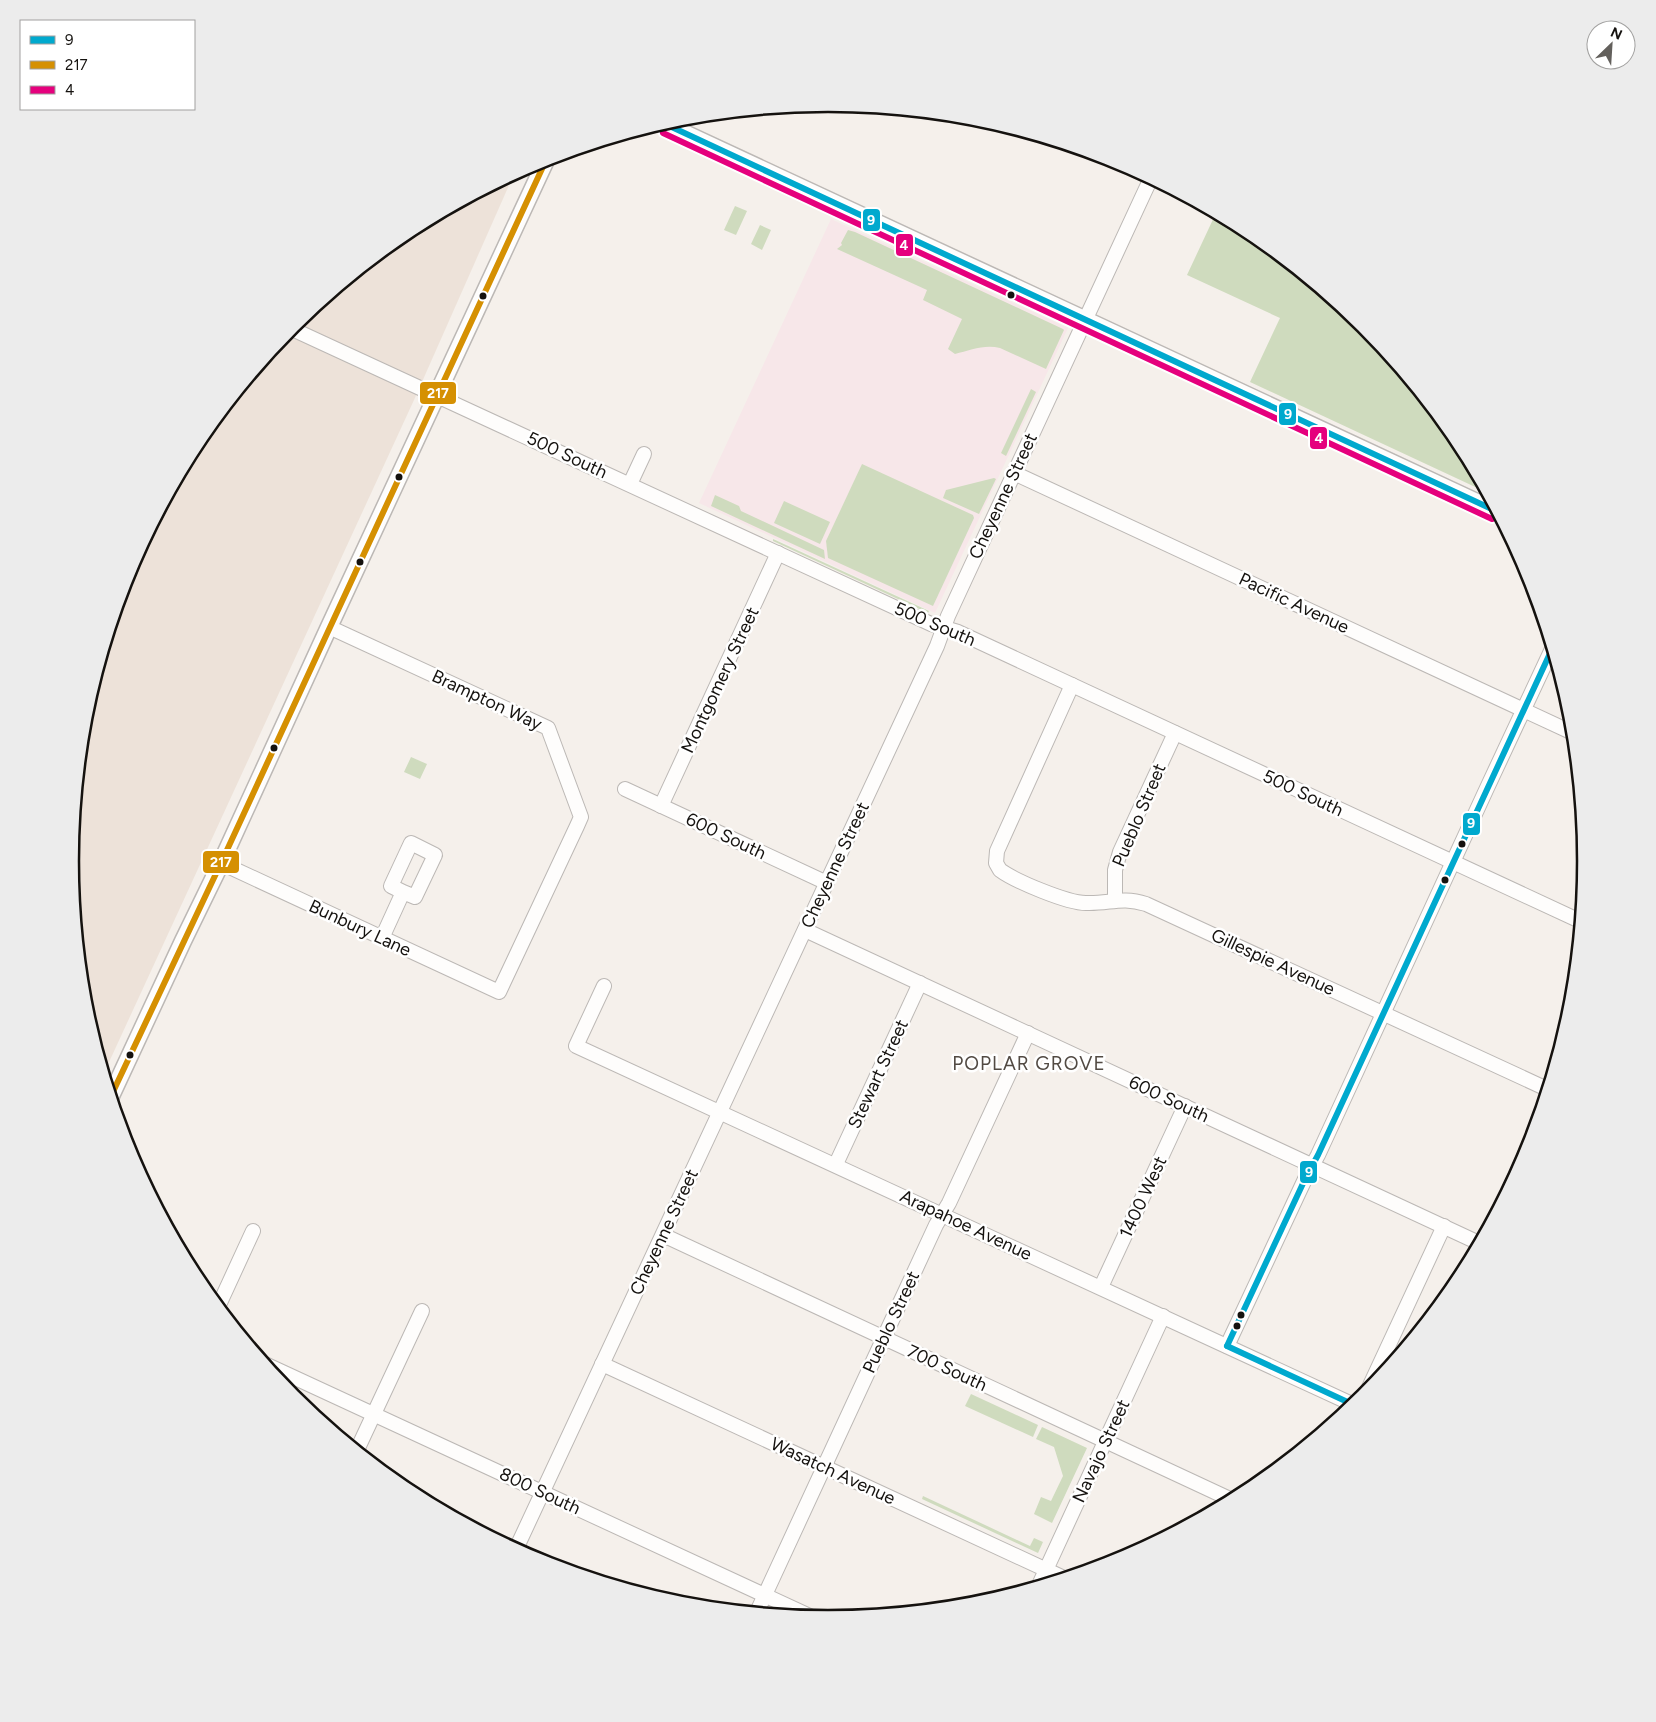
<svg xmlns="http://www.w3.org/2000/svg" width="1656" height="1722" viewBox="0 0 1656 1722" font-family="Figtree,sans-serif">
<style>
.built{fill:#ede2d9}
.education{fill:#f7e7e9}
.green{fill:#cfdbbe}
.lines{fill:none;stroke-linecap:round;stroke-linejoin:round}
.minor-casing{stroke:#bcb8b5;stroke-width:16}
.major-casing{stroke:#bcb8b5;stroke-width:19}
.minor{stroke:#fefdfc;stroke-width:14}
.major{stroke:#fefdfc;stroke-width:16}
.bus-1-casing{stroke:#fff;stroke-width:10}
.bus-2-casing{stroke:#fff;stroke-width:10}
.bus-3-casing{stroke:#fff;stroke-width:10}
.bus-1{stroke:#00a9ce;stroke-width:6}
.bus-2{stroke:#d59002;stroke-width:6}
.bus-3{stroke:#e5007d;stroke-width:6}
.bus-dot{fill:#15120f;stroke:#fff;stroke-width:2}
.labels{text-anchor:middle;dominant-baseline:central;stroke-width:5;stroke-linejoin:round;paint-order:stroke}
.street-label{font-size:18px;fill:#15120f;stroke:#fff}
.neighbourhood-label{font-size:19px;letter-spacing:1px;fill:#524a43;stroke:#fff}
.rim{fill:none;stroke:#15120f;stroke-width:2.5}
.line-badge{stroke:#fff;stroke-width:2}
.badge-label{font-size:14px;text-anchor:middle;font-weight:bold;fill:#fff}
</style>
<rect width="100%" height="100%" fill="#f5f0eb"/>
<path class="built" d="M514 174 414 400 104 1073 85 1009 70 861 85 713 128 571 198 440 292 325 407 231Z"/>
<path class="education" d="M831 219 1068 328 935 613 699 503Z"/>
<g class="green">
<path d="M735 206 747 211 736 235 724 230Z"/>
<path d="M1216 213 1249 231 1364 325 1458 440 1486 492 1250 382 1280 318 1187 275Z"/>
<path d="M760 225 771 230 762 250 751 244Z"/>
<path d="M848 230 855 232 1063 329 1064 330 1046 369 1000 348C985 344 970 350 955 354L948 349 962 319 923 300 927 290 837 249 842 245 841 243Z"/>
<path d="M1031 389 1036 392 1006 456 1001 453Z"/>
<path d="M862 464 973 515 974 518 933 606 828 558 826 541Z"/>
<path d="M994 478 996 479 979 514 943 498 946 490Z"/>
<path d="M715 495 739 506 741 511 824 550 825 559 711 506Z"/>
<path d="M784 501 830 522 820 544 774 523Z"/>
<path d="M773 539 929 611 928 613 773 541Z"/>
<path d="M411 757 427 764 420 779 404 772Z"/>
<path d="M971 1394 1038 1425 1033 1437 965 1406Z"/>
<path d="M1042 1427 1087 1448 1052 1523 1034 1514 1041 1497 1051 1501 1063 1476 1054 1447 1036 1439Z"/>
<path d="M923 1496 1030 1546 1034 1538 1043 1542 1038 1553 922 1499Z"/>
</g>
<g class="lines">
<g class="minor-casing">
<g id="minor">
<path d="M290 328 931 624 958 632 1580 921"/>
<path d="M1014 473 1573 733"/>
<path d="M630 484 644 454"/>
<path d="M1072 685 997 851 996 863 1000 870C1015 881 1067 903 1086 903 1110 904 1121 896 1146 904L1547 1089"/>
<path d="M625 789 827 883"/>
<path d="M661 806 778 553"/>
<path d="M221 863 499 992 577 826 581 817 548 728 329 627"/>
<path d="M1115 900V870L1120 852 1175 733"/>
<path d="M805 930 1479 1243"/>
<path d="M382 938 403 892 391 886 411 843 435 855 415 897 403 892"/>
<path d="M604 986 576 1046 1354 1405"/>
<path d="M836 1164 920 983"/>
<path d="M663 1235 1232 1500"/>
<path d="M1101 1287 1185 1106"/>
<path d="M218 1307 253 1231"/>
<path d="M1227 1346 1306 1177 1318 1155 1487 788 1552 649"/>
<path d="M265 1364 814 1618"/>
<path d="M602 1364 1064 1578"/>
<path d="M1365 1396 1444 1226"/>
<path d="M357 1450 422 1311"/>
<path d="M516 1549 937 646 948 616 1151 178"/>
<path d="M1039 1585 1163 1316"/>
<path d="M757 1612 936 1225 949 1203 1028 1033"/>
</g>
</g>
<g class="major-casing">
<g id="major">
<path d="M663 123 1496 511"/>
<path d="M111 1096 183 941 221 863 329 627 547 158"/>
</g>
</g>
<use href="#minor" class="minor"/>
<use href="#major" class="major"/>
<g class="bus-1-casing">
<g id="bus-1">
<path d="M663 123 1496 511"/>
<path d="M1227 1346 1306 1177 1318 1155 1552 649"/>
<path d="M1227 1346 1354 1405"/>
</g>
</g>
<g class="bus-2-casing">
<path id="bus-2" d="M111 1096 221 863 547 158"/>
</g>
<g class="bus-3-casing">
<path id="bus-3" d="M663 133 1492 519"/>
</g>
<use href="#bus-1" class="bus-1"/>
<use href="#bus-2" class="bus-2"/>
<use href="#bus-3" class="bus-3"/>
</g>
<g class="bus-dot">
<circle cx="1011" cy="295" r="4.5"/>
<circle cx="483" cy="296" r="4.5"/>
<circle cx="399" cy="477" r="4.5"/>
<circle cx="360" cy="562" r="4.5"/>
<circle cx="274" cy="748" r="4.5"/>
<circle cx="1462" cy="844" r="4.5"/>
<circle cx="1445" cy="880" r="4.5"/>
<circle cx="130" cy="1055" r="4.5"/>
<circle cx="1241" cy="1315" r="4.5"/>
<circle cx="1237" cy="1326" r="4.5"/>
</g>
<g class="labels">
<g class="street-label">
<text transform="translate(567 455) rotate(25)">500 South</text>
<text transform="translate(1003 496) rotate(-65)">Cheyenne Street</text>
<text transform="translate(1294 603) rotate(25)">Pacific Avenue</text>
<text transform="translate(935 624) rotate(23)">500 South</text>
<text transform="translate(720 680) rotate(-65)">Montgomery Street</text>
<text transform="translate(487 700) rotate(25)">Brampton Way</text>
<text transform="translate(1303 793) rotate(25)">500 South</text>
<text transform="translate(1139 815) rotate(-67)">Pueblo Street</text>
<text transform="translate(726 836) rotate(25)">600 South</text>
<text transform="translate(835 865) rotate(-65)">Cheyenne Street</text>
<text transform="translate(360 928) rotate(25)">Bunbury Lane</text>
<text transform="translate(1273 962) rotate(25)">Gillespie Avenue</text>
<text transform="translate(878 1074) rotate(-65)">Stewart Street</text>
<text transform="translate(1169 1099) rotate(25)">600 South</text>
<text transform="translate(1143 1197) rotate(-65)">1400 West</text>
<text transform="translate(966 1225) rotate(25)">Arapahoe Avenue</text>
<text transform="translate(664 1232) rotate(-65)">Cheyenne Street</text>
<text transform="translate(891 1322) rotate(-65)">Pueblo Street</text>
<text transform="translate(947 1368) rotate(25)">700 South</text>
<text transform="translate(1101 1451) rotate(-65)">Navajo Street</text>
<text transform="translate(833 1471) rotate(25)">Wasatch Avenue</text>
<text transform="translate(540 1491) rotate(25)">800 South</text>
</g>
<g class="neighbourhood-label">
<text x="1029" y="1063">POPLAR GROVE</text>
</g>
</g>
<path d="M0 0H1656V1722H0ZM79 861a749 749 0 1 1 1498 0a749 749 0 1 1-1498 0Z" fill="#ececec" fill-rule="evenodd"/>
<path class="rim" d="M79 861a749 749 0 1 1 1498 0a749 749 0 1 1-1498 0Z"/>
<g class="line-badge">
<rect x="862" y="208" width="19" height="24" rx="5" fill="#00a9ce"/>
<rect x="895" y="233" width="19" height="24" rx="5" fill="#e5007d"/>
<rect x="419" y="381" width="38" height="24" rx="5" fill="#d59002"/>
<rect x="1278" y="402" width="19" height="24" rx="5" fill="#00a9ce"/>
<rect x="1309" y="426" width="19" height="24" rx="5" fill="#e5007d"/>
<rect x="1462" y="812" width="19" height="24" rx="5" fill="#00a9ce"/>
<rect x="202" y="850" width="38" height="24" rx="5" fill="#d59002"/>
<rect x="1299" y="1160" width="19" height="24" rx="5" fill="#00a9ce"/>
</g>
<g class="badge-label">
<text x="871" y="225">9</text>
<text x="904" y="250">4</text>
<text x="438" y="398">217</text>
<text x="1288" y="419">9</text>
<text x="1319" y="443">4</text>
<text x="1471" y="828">9</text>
<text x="221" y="867">217</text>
<text x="1309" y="1177">9</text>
</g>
<rect x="20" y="20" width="175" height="90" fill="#ffffff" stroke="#a1a09f"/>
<rect x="30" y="36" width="25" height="8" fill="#00a9ce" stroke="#a1a09f"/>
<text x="65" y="45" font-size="15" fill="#15120f">9</text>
<rect x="30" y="61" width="25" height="8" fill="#d59002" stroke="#a1a09f"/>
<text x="65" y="70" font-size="15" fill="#15120f">217</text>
<rect x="30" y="86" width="25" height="8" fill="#e5007d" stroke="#a1a09f"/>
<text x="65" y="95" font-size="15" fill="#15120f">4</text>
<g transform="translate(1611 45) rotate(25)"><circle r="24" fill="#ffffff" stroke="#a1a09f"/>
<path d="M0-4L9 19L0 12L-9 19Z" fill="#63605c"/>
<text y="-8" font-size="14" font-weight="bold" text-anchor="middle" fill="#15120f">N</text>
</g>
</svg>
